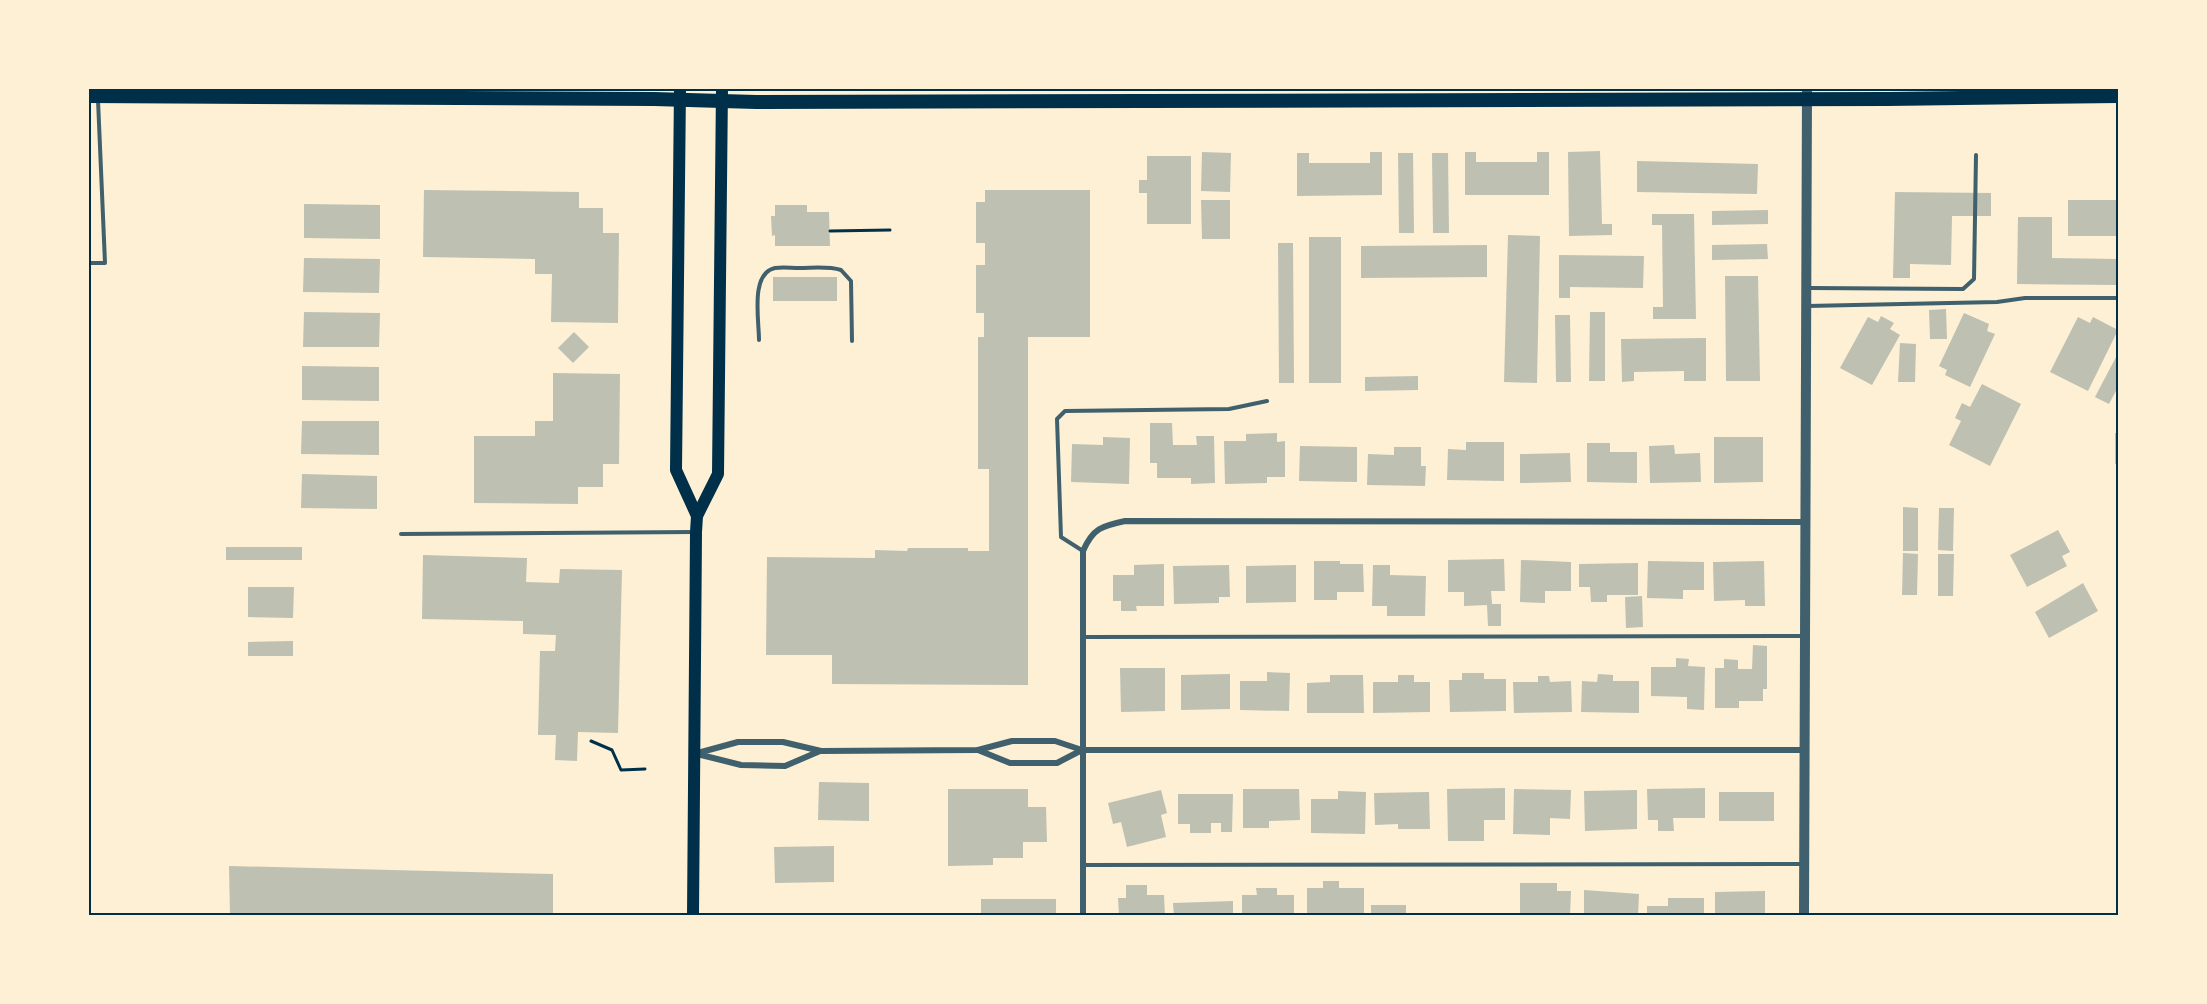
<svg xmlns="http://www.w3.org/2000/svg" width="2207" height="1004" viewBox="0 0 2207 1004" font-family="Overpass,sans-serif">
<style>
.building{fill:#bec0b2}
.lines{fill:none;stroke-linecap:round;stroke-linejoin:round}
.path{stroke:#003049;stroke-width:3}
.service{stroke:#3f606c;stroke-width:4}
.minor{stroke:#3f606c;stroke-width:6}
.tertiary{stroke:#3f606c;stroke-width:10}
.secondary{stroke:#003049;stroke-width:12}
.primary{stroke:#003049;stroke-width:14}
.neatline{fill:none;stroke:#003049;stroke-width:2}
</style>
<rect width="100%" height="100%" fill="#fdf0d5"/>
<g class="building">
<path d="M1600 151 1602 224H1612V235L1569 236 1568 152Z"/>
<path d="M1202 152 1231 153 1230 192 1201 191Z"/>
<path d="M1370 152H1382V195L1297 196V153H1309V163H1370Z"/>
<path d="M1465 152H1476V162H1537V152H1549V195H1465Z"/>
<path d="M1398 153H1413L1414 233H1399Z"/>
<path d="M1432 153H1448L1449 233H1433Z"/>
<path d="M1147 156H1191V224H1147V193H1139V180H1147Z"/>
<path d="M1637 161 1758 164 1757 194 1637 192Z"/>
<path d="M424 190 579 192V208H603V233H619L618 323 551 322 552 274H535V259L423 257Z"/>
<path d="M985 190H1090V337H1028V685L832 684V655H766L767 557 875 558V550L907 551 908 548H968V551H989V469H978V337H984V313H976V265H985V243H976V202H985Z"/>
<path d="M1895 192 1991 193V216H1952L1951 265 1910 264V278H1893Z"/>
<path d="M1201 200H1230V239H1202Z"/>
<rect x="2068" y="200" width="50" height="36"/>
<path d="M304 204 380 205V239L304 238Z"/>
<path d="M775 205H807V212H829L830 246H775V235L772 236 771 216H775Z"/>
<path d="M1768 210V224L1712 225V211Z"/>
<path d="M1652 214H1694L1696 319H1653V307H1663L1662 225H1652Z"/>
<path d="M2018 217H2052V258L2118 259V285L2017 284Z"/>
<path d="M1508 235 1540 236 1537 383 1504 382Z"/>
<rect x="1309" y="237" width="32" height="146"/>
<path d="M1278 243H1293L1294 383H1279Z"/>
<path d="M1767 244 1768 259 1712 260V245Z"/>
<path d="M1487 245V277L1361 278V246Z"/>
<path d="M1559 255 1644 256 1643 288 1570 287V298H1559Z"/>
<path d="M304 258 380 259 379 293 303 292Z"/>
<path d="M1725 276H1758L1760 381H1726Z"/>
<rect x="773" y="277" width="64" height="24"/>
<path d="M1946 309 1947 339H1930L1929 310Z"/>
<path d="M304 312 380 313 379 347H303Z"/>
<path d="M1590 312H1605V381H1589Z"/>
<path d="M1964 313 1989 324 1987 331 1995 334 1970 387 1945 375 1947 370 1939 366Z"/>
<path d="M1555 315H1570L1571 382H1556Z"/>
<path d="M1881 316 1894 323 1890 329 1900 335 1872 385 1840 368 1868 317 1878 322Z"/>
<path d="M2078 317 2090 323 2093 317 2118 330 2088 391 2050 372Z"/>
<path d="M574 332 589 347 573 363 558 348Z"/>
<path d="M1706 338V381H1684V371L1634 372V381L1622 382 1621 339Z"/>
<path d="M1900 343 1916 344 1915 382H1898Z"/>
<path d="M2116 357 2118 359V387L2109 404 2095 397Z"/>
<path d="M302 366 379 367V401L302 400Z"/>
<path d="M553 373 620 374 619 464H603V487H578V504L474 503V436H535V421H553Z"/>
<path d="M1418 376V390L1365 391V377Z"/>
<path d="M1982 384 2021 404 1990 466 1949 445 1961 421 1955 418 1962 403 1970 407Z"/>
<path d="M302 421H379V455L301 454Z"/>
<path d="M1150 423H1172L1173 445H1197L1196 436H1214L1215 483 1191 484V478H1157V463H1150Z"/>
<path d="M1277 433V442L1285 441V477H1267V483L1225 484 1224 441H1246V434Z"/>
<rect x="2115" y="433" width="3" height="31"/>
<path d="M1103 437 1130 438 1129 484 1071 482 1072 444 1103 445Z"/>
<path d="M1714 437H1763V482L1714 483Z"/>
<path d="M1466 442H1504V481L1447 480 1448 449 1466 450Z"/>
<path d="M1587 443H1610V452H1637V483L1587 482Z"/>
<path d="M1674 445 1675 454 1700 453 1701 482 1650 483 1649 446Z"/>
<path d="M1300 446 1357 447V482L1299 481Z"/>
<path d="M1394 447H1421V466H1426L1425 486 1367 485 1368 454 1394 455Z"/>
<path d="M1570 453 1571 482 1520 483V454Z"/>
<path d="M302 474 377 476V509L301 508Z"/>
<path d="M1903 507 1918 508V551H1903Z"/>
<path d="M1939 508H1954L1953 551 1938 550Z"/>
<path d="M2058 530 2070 552 2062 556 2067 566 2027 587 2010 555Z"/>
<rect x="226" y="547" width="76" height="13"/>
<path d="M1903 553 1918 554 1917 595H1902Z"/>
<path d="M1938 554H1954L1953 596H1938Z"/>
<path d="M423 555 527 558 526 582 559 583 560 569 622 570 618 733 578 732 577 761 555 760 556 735H538L540 651H555L556 635 523 634V621L422 619Z"/>
<path d="M1504 559 1505 591H1491L1492 604H1501V626H1488L1487 605 1464 606V592H1448V560Z"/>
<path d="M1521 560 1571 562V591H1545V603L1520 602Z"/>
<path d="M1314 561H1340V564H1363L1364 592H1337V600H1314Z"/>
<path d="M1648 561 1704 562V590H1683V599L1647 598Z"/>
<path d="M1764 561 1765 606H1745V600L1714 601 1713 562Z"/>
<path d="M1638 563V595H1607V602H1591L1590 587H1579V564Z"/>
<path d="M1164 564V606H1136L1137 611H1121V601H1113V575H1134V565Z"/>
<path d="M1229 565 1230 597H1219V603L1174 604 1173 566Z"/>
<path d="M1296 565V602L1246 603V566Z"/>
<path d="M1373 565H1390V575L1426 576 1425 616H1387V606H1372Z"/>
<path d="M2083 583 2098 611 2049 638 2035 612Z"/>
<path d="M248 587H294L293 618 248 617Z"/>
<path d="M1642 596 1643 627 1626 628 1625 597Z"/>
<path d="M293 641V656H248V642Z"/>
<path d="M1753 645 1767 646V689H1763V701H1739V708H1715V668H1724V659L1738 660V669H1752Z"/>
<path d="M1676 658 1689 659 1688 666 1705 667 1704 710 1687 709V697L1651 696V667H1676Z"/>
<path d="M1120 668H1165V711L1121 712Z"/>
<path d="M1267 672 1290 673 1289 711 1240 710V681H1267Z"/>
<path d="M1462 673H1484V679H1506V711L1450 712 1449 680H1462Z"/>
<path d="M1230 674V709L1181 710V675Z"/>
<path d="M1598 674 1613 675V681H1639V713L1581 712 1582 681 1597 682Z"/>
<path d="M1330 675H1363L1364 713H1307V683L1330 682Z"/>
<path d="M1398 675H1414V682H1430V712L1373 713V682H1398Z"/>
<path d="M1538 676H1549L1550 682 1571 681 1572 712 1514 713 1513 682H1538Z"/>
<path d="M819 782 869 783V821L818 820Z"/>
<path d="M1505 788V820H1484V841H1448L1447 789Z"/>
<path d="M1705 788V818H1673L1674 831H1658V820H1648L1647 789Z"/>
<path d="M948 789H1028V807H1046L1047 842H1023V858H993V865L948 866Z"/>
<path d="M1243 789H1299L1300 820 1269 821V828H1243Z"/>
<path d="M1514 789 1571 790 1570 819 1550 818V835L1513 834Z"/>
<path d="M1161 790 1167 813 1161 815 1166 837 1127 847 1121 822 1113 824 1108 803Z"/>
<path d="M1637 790V829L1585 831 1584 791Z"/>
<path d="M1338 791 1366 792 1365 834 1311 833V799H1338Z"/>
<path d="M1429 792 1430 829H1398V824L1375 825 1374 793Z"/>
<rect x="1719" y="792" width="55" height="29"/>
<path d="M1178 794H1233L1232 832H1221V823H1211V833H1190V824H1178Z"/>
<path d="M834 846V882L775 883 774 847Z"/>
<path d="M229 866 553 874V916H230Z"/>
<path d="M1323 881H1339V888H1364V916H1307V888H1323Z"/>
<path d="M1520 883H1557V891H1571L1570 916H1520Z"/>
<path d="M1126 885H1147V895H1164L1165 916H1119L1118 898H1126Z"/>
<path d="M1256 888H1277V895H1294V916H1242V895H1257Z"/>
<path d="M1584 890 1639 894 1638 916H1584Z"/>
<path d="M1765 891V916H1715V892Z"/>
<path d="M1668 898H1704V916H1647V906H1668Z"/>
<path d="M981 899H1056V914L981 913Z"/>
<path d="M1233 901V916H1174L1173 903Z"/>
<rect x="1371" y="905" width="35" height="11"/>
</g>
<g class="lines">
<g class="path">
<path d="M830 231 890 230"/>
<path d="M591 741 612 750 621 770 645 769"/>
</g>
<g class="service">
<path d="M88 263H105L98 100"/>
<path d="M1809 288 1963 289 1974 279 1976 155"/>
<path d="M1807 306 1997 302 2025 298H2118"/>
<path d="M759 340C759 320 750 273 775 268 783 267 791 268 799 268 813 268 828 266 841 270L851 281 852 341"/>
<path d="M401 534 695 532"/>
<path d="M1083 551 1061 537 1057 419 1065 411 1229 409 1267 401"/>
<path d="M1083 637 1805 636"/>
<path d="M1083 865 1802 864"/>
</g>
<g class="minor">
<path d="M978 750 1010 763H1057L1082 750"/>
<path d="M694 754 738 742H783L821 751 978 750 1012 741H1055L1082 750H1805"/>
<path d="M697 754 741 765 785 766 820 751"/>
<path d="M1083 916V551C1093 528 1102 526 1125 521L1806 522"/>
</g>
<path class="tertiary" d="M1804 916 1807 88"/>
<g class="secondary">
<path d="M680 88 676 470 697 516"/>
<path d="M693 916 696 532 697 516 718 474 722 88"/>
</g>
<path class="primary" d="M88 96 654 99 756 102 1888 99 2118 96"/>
</g>
<rect width="2207" height="1004" fill="none" stroke="#fdf0d5" stroke-width="180"/>
<rect x="90" y="90" width="2027" height="824" class="neatline"/>
</svg>
